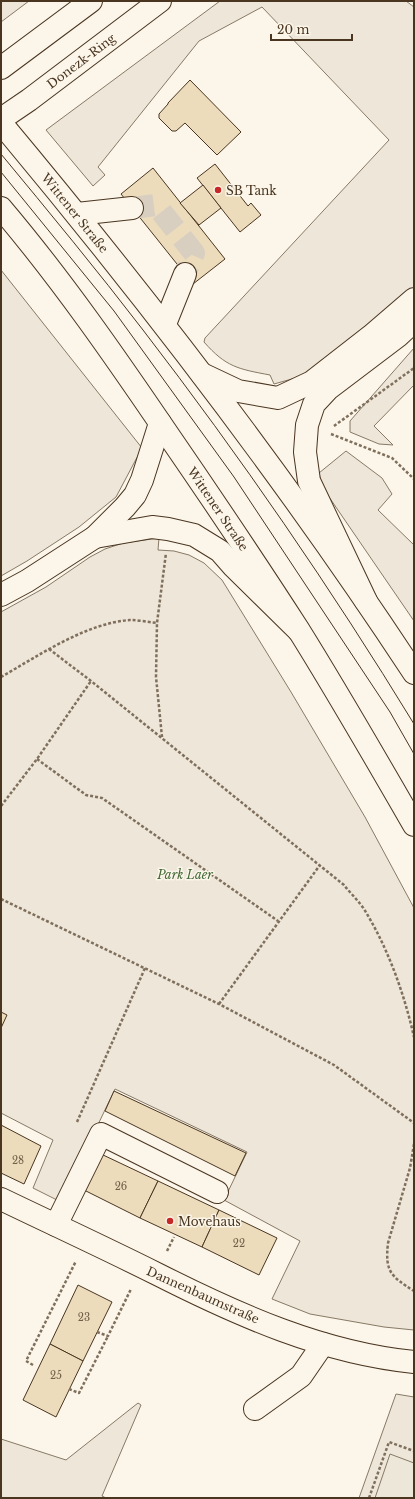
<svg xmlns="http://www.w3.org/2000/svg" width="415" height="1499" viewBox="0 0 415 1499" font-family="'Libre Baskerville',serif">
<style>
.green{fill:#ede6d9;stroke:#887966}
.parking{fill:#ede7d9;stroke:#887966}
.building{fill:#ecdcbc;stroke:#4a3520}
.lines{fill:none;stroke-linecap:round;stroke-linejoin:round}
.minor-tunnel{stroke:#d8cfc1;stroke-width:22;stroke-dasharray:22 11;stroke-linecap:butt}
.minor-casing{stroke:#4a3520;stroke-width:24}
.major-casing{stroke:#4a3520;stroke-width:24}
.highway-casing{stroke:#4a3520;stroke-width:24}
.path{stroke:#7f6f5c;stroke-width:2.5;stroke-dasharray:3 2;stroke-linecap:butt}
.minor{stroke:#fbf6e9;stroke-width:22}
.major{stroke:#fbf6e9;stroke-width:22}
.highway{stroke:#fbf6e9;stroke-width:22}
.tram{stroke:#4a3520;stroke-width:1}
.poi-dot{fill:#c62828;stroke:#fbf6e9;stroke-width:1.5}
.labels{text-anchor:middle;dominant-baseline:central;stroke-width:3;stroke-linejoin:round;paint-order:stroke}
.number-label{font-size:10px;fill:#725f47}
.street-label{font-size:12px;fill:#4a3520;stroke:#fbf6e9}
.poi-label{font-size:12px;fill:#4a3520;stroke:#fbf6e9;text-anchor:start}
.park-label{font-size:12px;font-style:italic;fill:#436837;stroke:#fbf6e9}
</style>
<rect width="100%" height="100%" fill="#fbf6e9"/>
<g class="green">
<path d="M1 1H29L1 22Z"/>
<path d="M220 1H406L414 7V288L400 301 306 375 274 384 270 375C238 369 226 367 204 342L205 338 389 140 262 7 199 41 98 167 105 175 93 186 46 130Z"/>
<path d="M1 270 142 448 116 497 79 527 27 561 1 576Z"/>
<path d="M414 348V385L374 426 393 445 379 444 350 432V421Z"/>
<path d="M346 451 382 478 392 494 378 510 414 545V621L329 497 321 482 319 473Z"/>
<path d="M159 538 158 550 174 551 189 555 204 563 222 580 291 692 365 817 414 908V1330L384 1327 310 1314 272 1299 300 1241 224 1200 247 1152 115 1089 61 1202 33 1188 53 1140 1 1113V612L46 587 90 557 105 549 123 543Z"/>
<path d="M396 1394 414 1397V1498H359Z"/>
<path d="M138 1403 141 1405 102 1496 106 1498H1V1439L66 1460Z"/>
</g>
<path class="parking" d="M390 1454 414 1463V1498H375Z"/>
<g class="building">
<path d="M190 80 241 132 217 155 185 123 176 131H172L159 118V114L168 104V103Z"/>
<path d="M215 164 248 206 251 203 261 215 240 232 197 178Z"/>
<path d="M153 168 225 259 193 284 121 194Z"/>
<path d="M203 185 221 208 199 225 180 203Z"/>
<path d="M1 1012 7 1015 1 1028Z"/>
<path d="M114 1091 246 1153 235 1176 105 1111Z"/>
<path d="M1 1125 41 1146 24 1184 1 1173Z"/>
<path d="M101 1154 158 1181 140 1218 84 1190Z"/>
<path d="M158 1181 219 1210 202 1247 140 1218Z"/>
<path d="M219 1210 277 1238 259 1275 202 1247Z"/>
<path d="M78 1285 112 1302 83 1361 50 1344Z"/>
<path d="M50 1344 83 1361 56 1417 23 1400Z"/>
</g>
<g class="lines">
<path class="minor-tunnel" d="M132 208 156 205 194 253 185 274"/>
<g class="minor-casing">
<g id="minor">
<path d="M77 214 132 208"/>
<path d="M165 324 185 274"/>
<path d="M1 1199C53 1224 105 1248 157 1274 238 1315 323 1353 414 1362"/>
<path d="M56 1225 101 1134 217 1192"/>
<path d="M255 1409 301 1376 323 1344"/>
</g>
</g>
<g class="major-casing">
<g id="major">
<path d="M1 123C148 299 288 481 414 673"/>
<path d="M1 208C62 280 116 358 169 436 213 500 256 564 298 629 338 693 376 759 414 825"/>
</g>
</g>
<g class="highway-casing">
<g id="highway">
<path d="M1 68 91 1"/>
<path d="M1 119 29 100 160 1"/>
<path d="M202 374 238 391 278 398 312 382 371 336 414 299"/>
<path d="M95 537 152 527 168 529 194 535 220 551 234 567 298 630"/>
<path d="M1 595 27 581 95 537 125 507 135 495 142 480 160 423"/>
<path d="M366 601 309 481 305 452 307 425 314 404 328 389 398 336 414 321"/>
</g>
</g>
<g class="path">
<path d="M334 426 414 368"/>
<path d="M331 434 392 458 414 479"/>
<path d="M49 649 91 681 344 885C350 893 358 900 364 909 388 948 404 993 414 1037"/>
<path d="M1 677C38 656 86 623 130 620 138 620 148 622 157 623"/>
<path d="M162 737 156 677 157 623 166 553"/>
<path d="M37 759 86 795 102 798 278 921"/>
<path d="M1 806 37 759 91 681"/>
<path d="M1 899 219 1004 334 1065 414 1123"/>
<path d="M219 1004 320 865"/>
<path d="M77 1122 145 968"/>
<path d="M414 1144 410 1168 388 1243C385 1271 390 1276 414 1291"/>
<path d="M167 1251 174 1237"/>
<path d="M97 1332 108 1336 131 1289"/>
<path d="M33 1365 26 1361 76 1261"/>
<path d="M69 1389 79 1393 108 1336"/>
<path d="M369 1498 389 1442 414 1451"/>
</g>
<use href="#minor" class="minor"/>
<use href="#major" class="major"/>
<use href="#highway" class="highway"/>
<g class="tram">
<path d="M1 154C49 212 97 270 143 330 240 456 331 588 414 724"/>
<path d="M1 172 114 311 234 477 390 712 414 754"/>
</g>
</g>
<g class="poi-dot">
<circle cx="218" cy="190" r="4"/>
<circle cx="170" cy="1221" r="4"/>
</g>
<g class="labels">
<g class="number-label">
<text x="18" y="1160">28</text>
<text x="121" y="1186">26</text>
<text x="239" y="1243">22</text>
<text x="84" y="1317">23</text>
<text x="56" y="1375">25</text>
</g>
<g class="street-label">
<text transform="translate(81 61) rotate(-37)">Donezk-Ring</text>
<text transform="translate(75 213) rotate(51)">Wittener Straße</text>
<text transform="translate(218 509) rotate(56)">Wittener Straße</text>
<text transform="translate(203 1295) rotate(24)">Dannenbaumstraße</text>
</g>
<g class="poi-label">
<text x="226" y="190">SB Tank</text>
<text x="178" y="1221">Movehaus</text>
</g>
<g class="park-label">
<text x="185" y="874">Park Laer</text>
</g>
</g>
<rect width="415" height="1499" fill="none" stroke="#4a3520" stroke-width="4"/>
<path d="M271 34v6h81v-6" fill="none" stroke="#4a3520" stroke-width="2"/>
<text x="277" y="34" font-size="12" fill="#4a3520" stroke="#fbf6e9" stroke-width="3" paint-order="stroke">20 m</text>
</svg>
